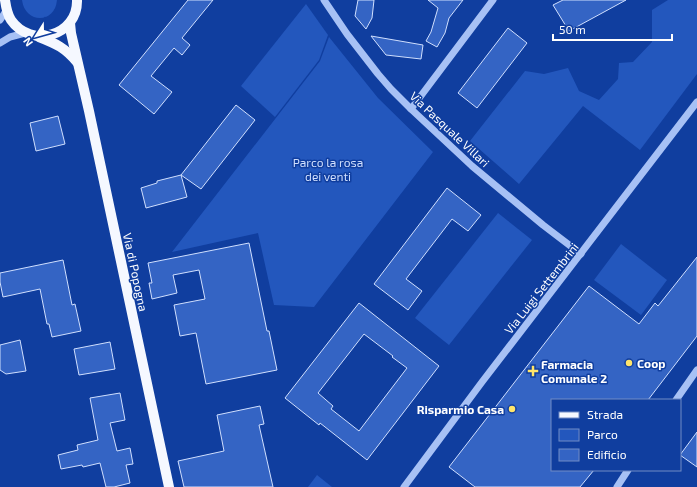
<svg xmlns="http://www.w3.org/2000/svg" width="697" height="487" viewBox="0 0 697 487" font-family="'Exo 2',sans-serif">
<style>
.green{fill:#2357bd}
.building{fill:#3464c4;stroke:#d0dffe;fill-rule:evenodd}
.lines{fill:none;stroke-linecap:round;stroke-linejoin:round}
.minor{stroke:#a7c1f5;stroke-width:7}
.major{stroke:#f5f8ff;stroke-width:10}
.poi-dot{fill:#ffe56b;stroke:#103e9f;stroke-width:1.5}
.labels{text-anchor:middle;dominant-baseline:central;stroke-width:3;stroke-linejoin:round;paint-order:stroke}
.street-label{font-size:12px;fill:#fff;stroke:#103e9f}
.park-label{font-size:12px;fill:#d0dffe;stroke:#103e9f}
.poi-label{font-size:12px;font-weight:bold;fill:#fff;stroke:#103e9f;text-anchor:start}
</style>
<rect width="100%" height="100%" fill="#103e9f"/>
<g class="green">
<path d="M22 0H57C55 24 25 24 22 0Z"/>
<path d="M668 0H697V74L640 150 583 106 519 184 470 141 525 71 544 74 568 68 579 91 599 100 618 79 619 63 633 62 652 42V10Z"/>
<path d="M306 4 328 35 319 60 275 117 241 86Z"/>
<path d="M329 37 378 98 433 152 314 307 274 305 258 233 172 252 320 61Z"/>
<path d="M498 213 532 240 449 345 415 318Z"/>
<path d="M621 244 667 280 641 315 594 280Z"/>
<path d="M317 475 332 487H308Z"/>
</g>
<g class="building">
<path d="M188 0H213L182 38 190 45 182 55 174 48 151 76 172 92 154 114 119 85Z"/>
<path d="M358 0H374L372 18 366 29 355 16Z"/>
<path d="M428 0H463L449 18 445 33 437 47 426 41 431 32 438 8Z"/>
<path d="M563 0H626L569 31 553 5Z"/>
<path d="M508 28 527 43 477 108 458 93Z"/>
<path d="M371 36 423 45 421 59 386 55Z"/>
<path d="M236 105 255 120 201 189 181 175Z"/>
<path d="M58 116 65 144 36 151 30 123Z"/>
<path d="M181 175 187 197 146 208 141 188 157 183V181Z"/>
<path d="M447 188 481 215 468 231 452 219 406 279 422 291 408 310 374 284Z"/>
<path d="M249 243 267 331H269L277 370 206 384 196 333 180 336 174 305 205 299 199 270 173 275 177 293 152 299 149 283H152L148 263Z"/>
<path d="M697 257V336L648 400H552V470H594L580 487H475L449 467 589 286 639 324 655 303 658 306Z"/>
<path d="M63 260 72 305 75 304 81 331 52 337 49 324H47L40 289 3 297 0 282V273Z"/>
<path d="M359 303 439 366 367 460 320 423 319 425 285 398ZM364 334 393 356 392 357 407 368 359 431 331 409 333 406 318 393Z"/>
<path d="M20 340 26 371 6 374 0 370V345Z"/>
<path d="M110 342 115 369 79 375 74 349Z"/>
<path d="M120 393 125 420 110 423 117 451 130 448 133 464 126 465 130 483 114 487H106L100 463 83 467 82 465 61 469 58 455 78 450 77 445 98 440 90 398Z"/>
<path d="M260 406 264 424 259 425 273 487H184L178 461 224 451 217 415Z"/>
<path d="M697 432V467L680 455Z"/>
</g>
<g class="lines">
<g class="minor">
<path d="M324 0 347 34 378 74 391 89 411 109 472 166 543 225 581 254"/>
<path d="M0 20 6 11"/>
<path d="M0 43 10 37 25 33"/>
<path d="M411 109 493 0"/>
<path d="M676 400 697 370"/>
<path d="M404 487 482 382 697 102"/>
<path d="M617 487 628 470"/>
</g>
<g class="major">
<path d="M5 0C6 7 7 14 11 20 31 49 78 36 77 0"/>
<path d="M70 23 71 33 89 111 169 487"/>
<path d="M39 37C57 44 65 48 77 62"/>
</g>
</g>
<g class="poi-dot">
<circle cx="629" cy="363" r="4"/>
<path d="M531 365h4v4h4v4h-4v4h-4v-4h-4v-4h4z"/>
<circle cx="512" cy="409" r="4"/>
</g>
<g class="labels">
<g class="street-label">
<text transform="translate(450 129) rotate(43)">Via Pasquale Villari</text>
<text transform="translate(136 272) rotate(78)">Via di Popogna</text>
<text transform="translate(541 288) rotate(-52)">Via Luigi Settembrini</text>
</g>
<g class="park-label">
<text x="328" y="162">Parco la rosa<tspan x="328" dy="14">dei venti</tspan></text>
</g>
<g class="poi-label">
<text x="637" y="363">Coop</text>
<text x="541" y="364">Farmacia<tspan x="541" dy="14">Comunale 2</tspan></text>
<text x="504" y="409" text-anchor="end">Risparmio Casa</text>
</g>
</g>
<rect x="551" y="399" width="130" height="72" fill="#103e9f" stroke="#708bc5"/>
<rect x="559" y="412" width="20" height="6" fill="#f5f8ff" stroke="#708bc5"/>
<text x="587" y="419" font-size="12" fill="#ffffff">Strada</text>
<rect x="559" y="429" width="20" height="12" fill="#2357bd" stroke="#708bc5"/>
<text x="587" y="439" font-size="12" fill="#ffffff">Parco</text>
<rect x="559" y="449" width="20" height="12" fill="#3464c4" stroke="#708bc5"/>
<text x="587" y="459" font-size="12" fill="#ffffff">Edificio</text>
<g transform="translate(36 36) rotate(233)" stroke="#103e9f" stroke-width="3" paint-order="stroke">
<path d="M0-3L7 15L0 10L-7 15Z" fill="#ffffff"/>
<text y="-6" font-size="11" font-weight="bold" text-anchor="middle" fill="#ffffff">N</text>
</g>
<path d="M553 34v6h119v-6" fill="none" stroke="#ffffff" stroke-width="2"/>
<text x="559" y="34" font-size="12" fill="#ffffff" stroke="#103e9f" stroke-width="3" paint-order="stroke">50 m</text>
</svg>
